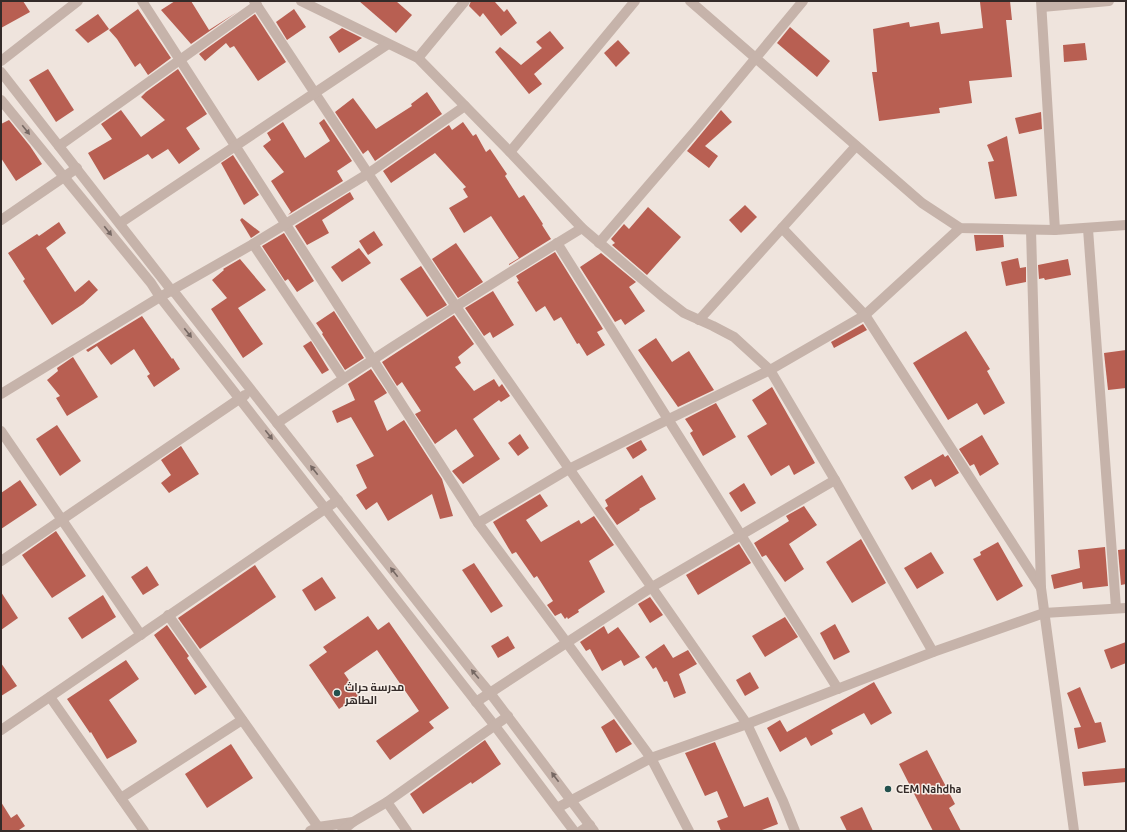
<svg xmlns="http://www.w3.org/2000/svg" width="1127" height="832" viewBox="0 0 1127 832" font-family="Ubuntu,Cairo,sans-serif">
<style>
.building{fill:#b85f52}
.lines{fill:none;stroke-linecap:round;stroke-linejoin:round}
.street{stroke:#c6b3aa;stroke-width:10}
.oneway{fill:#766863}
.poi-dot{fill:#23514e;stroke:#f7efe8;stroke-width:1.5}
.labels{text-anchor:middle;dominant-baseline:central;stroke-width:3;stroke-linejoin:round;paint-order:stroke}
.poi-label{font-size:11px;font-weight:bold;fill:#342b29;stroke:#f7efe8;text-anchor:start}
</style>
<rect width="100%" height="100%" fill="#efe4dd"/>
<g class="building">
<path d="M1 1H23L30 12 1 28Z"/>
<path d="M175 1H191L209 30 237 12 191 44 161 10Z"/>
<path d="M359 1H396L412 15 396 33Z"/>
<path d="M471 1H496L495 2 504 12 507 9 517 23 501 36 483 13 480 17 469 6Z"/>
<path d="M993 1H1010L1012 20H1006L1012 77 969 81 972 103 939 108 940 113 879 121 872 72H877L873 29 909 22 910 27 939 22 941 34 983 28 980 2Z"/>
<path d="M138 9 171 58 148 75 140 63 135 67 117 39 109 30Z"/>
<path d="M294 9 306 27 287 40 276 22Z"/>
<path d="M98 14 109 29 88 43 75 30Z"/>
<path d="M255 14 286 62 258 81 234 46 230 48 226 43 205 61 199 54Z"/>
<path d="M790 27 830 61 817 77 777 43Z"/>
<path d="M342 28 362 38 339 53 329 37Z"/>
<path d="M550 31 564 48 534 74 542 84 529 94 495 52 500 47 521 65 542 48 536 42Z"/>
<path d="M618 40 630 53 616 67 604 53Z"/>
<path d="M1085 43 1087 60 1064 62 1063 45Z"/>
<path d="M48 69 74 110 56 122 29 80Z"/>
<path d="M178 69 207 114 186 128 200 149 179 164 168 149 152 159 148 154 104 180 88 153 112 139 101 124 121 110 141 137 165 120 141 97 146 92Z"/>
<path d="M427 92 442 114 375 161 368 150 363 154 335 112 353 98 376 129 412 106 411 104Z"/>
<path d="M721 110 732 122 705 146 718 156 709 168 687 151Z"/>
<path d="M1041 112 1042 129 1019 134 1015 118Z"/>
<path d="M324 119 352 161 337 171 343 181 288 215 291 212 271 181 284 172 263 146 271 140 267 133 283 122 305 158 330 141 319 123Z"/>
<path d="M9 120 30 146 42 164 16 181 1 158V124Z"/>
<path d="M463 122 473 136 476 134 486 152 490 149 507 174 505 176 519 198 524 195 543 224 542 225 551 239 509 265V264L519 258 491 216 464 233 449 208 468 197 463 189 466 187 435 153 391 183 383 171 449 125 452 130Z"/>
<path d="M1007 136 1017 196 995 199 988 162 994 161 987 145Z"/>
<path d="M233 155 259 195 244 205 221 163Z"/>
<path d="M350 192 354 199 322 220 329 233 307 245 295 226Z"/>
<path d="M745 205 757 217 741 233 729 220Z"/>
<path d="M648 207 681 237 647 275 612 245 615 243 611 239 624 224 629 229Z"/>
<path d="M242 218 260 232 251 238 240 220Z"/>
<path d="M59 222 66 233 46 248 75 292 89 280 98 290 83 304 52 325 23 281 25 279 8 253 37 234 39 236Z"/>
<path d="M374 231 383 245 368 255 359 241Z"/>
<path d="M284 233 314 281 297 292 288 279 285 281 262 246Z"/>
<path d="M974 235H1003L1004 247 976 251Z"/>
<path d="M456 243 483 282 458 298 432 259Z"/>
<path d="M359 248 371 263 342 282 331 267Z"/>
<path d="M555 252 603 329 597 332 605 345 587 356 579 343 577 344 561 317 554 321 545 306 536 312 517 282 519 281 516 276Z"/>
<path d="M601 253 636 282 629 287 645 311 625 325 621 319 615 322 580 267Z"/>
<path d="M1018 258 1020 268 1026 267V282L1006 286 1001 262Z"/>
<path d="M240 259 266 290 238 308 263 344 243 358 211 309 227 298 212 280 224 270 223 269Z"/>
<path d="M1068 259 1071 275 1045 280 1044 278 1039 279 1038 265Z"/>
<path d="M421 266 447 305 427 317 400 279Z"/>
<path d="M493 291 514 325 493 338 490 332 484 336 465 308Z"/>
<path d="M334 311 364 358 345 370 322 334 323 333 316 323Z"/>
<path d="M454 315 474 344 458 357 461 363 455 367 474 391 494 379 499 387 502 384 510 396 501 402 499 400 473 419 500 459 463 484 452 471 474 456 456 429 435 444 415 414 421 411 402 382 397 386 382 362Z"/>
<path d="M142 316 172 359 173 358 180 369 154 387 147 376 150 374 134 349 111 365 97 346 88 352 86 350Z"/>
<path d="M863 324 867 330 834 348 831 342Z"/>
<path d="M966 331 990 369 987 371 1005 403 984 415 977 403 948 420 913 363Z"/>
<path d="M656 338 672 362 689 351 714 390 678 407 638 350Z"/>
<path d="M311 341 329 370 322 374 303 346Z"/>
<path d="M1126 350V388L1108 390 1104 353Z"/>
<path d="M73 357 98 397 67 416 56 398 60 396 47 380 58 371 57 368Z"/>
<path d="M371 369 387 393 374 401 387 431 404 420 442 479 453 516 440 519 432 494 388 521 377 502 366 510 356 495 367 488 356 465 374 456 351 417 337 423 332 411 355 400 348 384Z"/>
<path d="M772 387 815 463 794 475 789 465 771 476 747 436 767 424 752 400Z"/>
<path d="M716 403 736 437 703 456 690 433 693 431 685 419Z"/>
<path d="M57 425 81 461 60 476 36 439Z"/>
<path d="M520 434 529 448 518 456 508 443Z"/>
<path d="M982 435 999 464 980 476 974 464 970 466 959 449Z"/>
<path d="M641 440 647 450 633 459 626 448Z"/>
<path d="M181 446 199 474 169 493 161 483 171 475 161 460Z"/>
<path d="M943 454 945 457 948 455 959 473 935 487 931 479 912 490 904 477Z"/>
<path d="M642 475 656 499 639 509 640 510 617 525 605 508 608 506 605 500Z"/>
<path d="M20 480 37 505 1 529V493Z"/>
<path d="M744 483 756 503 741 512 729 493Z"/>
<path d="M540 494 548 506 526 520 541 542 579 520 581 524 594 516 614 545 589 561 605 592 578 610 579 612 568 619 567 617 565 619 561 613 555 616 547 605 553 601 537 576 534 578 516 552 512 554 493 522Z"/>
<path d="M804 506 817 525 789 544 804 569 785 582 766 555 762 557 754 543 789 521 786 516Z"/>
<path d="M56 531 86 576 52 598 22 555Z"/>
<path d="M861 539 886 583 852 603 826 562Z"/>
<path d="M998 542 1023 586 997 601 973 559 981 555 980 552Z"/>
<path d="M739 544 751 563 698 595 686 575Z"/>
<path d="M1105 547 1108 586 1083 589 1082 582 1054 589 1051 575 1080 568 1078 550Z"/>
<path d="M1126 549V584L1121 585 1118 550Z"/>
<path d="M931 552 944 573 917 589 904 568Z"/>
<path d="M474 563 503 606 491 613 462 570Z"/>
<path d="M255 565 276 597 200 649 178 618Z"/>
<path d="M147 566 159 585 143 595 131 577Z"/>
<path d="M322 577 336 598 315 611 302 590Z"/>
<path d="M1 592 18 618 1 630Z"/>
<path d="M103 595 116 617 82 639 68 618Z"/>
<path d="M650 597 663 615 650 623 638 604Z"/>
<path d="M368 616 378 630 389 622 449 708 429 722 434 728 390 760 376 741 419 711 377 650 344 673 359 695 339 709 309 665 327 652 323 647Z"/>
<path d="M785 617 798 637 765 657 752 636Z"/>
<path d="M835 624 850 652 834 660 820 633Z"/>
<path d="M167 625 189 656 187 658 207 687 195 695 154 635Z"/>
<path d="M604 626 608 634 618 627 640 657 624 666 621 660 602 671 590 649 586 651 580 642Z"/>
<path d="M508 636 515 648 498 658 491 646Z"/>
<path d="M1126 642V663L1111 669 1104 650Z"/>
<path d="M664 644 673 658 688 650 697 664 679 674 686 693 674 698 667 681 664 682 656 667 653 669 645 657Z"/>
<path d="M126 660 139 679 109 700 137 741 136 743 107 759 91 732 90 733 67 699Z"/>
<path d="M1 663 17 686 1 696Z"/>
<path d="M750 672 759 688 745 696 736 680Z"/>
<path d="M874 682 892 713 871 725 864 713 831 730 833 734 811 746 806 737 780 752 767 728 780 720 787 732Z"/>
<path d="M1080 687 1095 723 1101 722 1106 742 1078 749 1074 728 1081 727 1067 693Z"/>
<path d="M614 719 632 744 616 753 601 727Z"/>
<path d="M485 740 501 764 472 784 471 782 423 814 410 794Z"/>
<path d="M715 742 744 807 768 797 778 824 759 831H721L717 821 728 817 717 791 705 796 685 753Z"/>
<path d="M231 744 253 778 207 808 185 774Z"/>
<path d="M927 750 955 804 949 808 961 831H933L899 764Z"/>
<path d="M1126 768V782L1084 786 1082 772Z"/>
<path d="M1 802 11 818 17 814 25 826 19 830 20 831H1Z"/>
<path d="M862 807 873 831H847L840 817Z"/>
</g>
<g class="lines">
<g class="street">
<path d="M142 1 478 523 567 643 651 758 689 831"/>
<path d="M254 1 455 305 747 724 783 801 795 831"/>
<path d="M301 1 418 58 510 152 582 228 662 296 684 313 713 326 734 337 770 370 835 480 933 652"/>
<path d="M690 1 922 203 960 228 1055 230 1126 225"/>
<path d="M1041 1 1055 230"/>
<path d="M1042 7 1109 1"/>
<path d="M418 58 465 1"/>
<path d="M1 61 78 1"/>
<path d="M1 72 172 291 175 293 475 675 490 693 594 831"/>
<path d="M1 100 151 283 160 297 495 726 574 831"/>
<path d="M59 146 257 5"/>
<path d="M510 152 635 1"/>
<path d="M1 220 77 168"/>
<path d="M120 223 388 44"/>
<path d="M782 228 865 315 1041 588"/>
<path d="M1088 229 1116 608"/>
<path d="M1031 230 1041 588 1074 831"/>
<path d="M557 243 838 689"/>
<path d="M599 243 696 130 803 1"/>
<path d="M253 244 343 378"/>
<path d="M699 320 856 146"/>
<path d="M1 394 160 297 253 244 369 173 465 106"/>
<path d="M277 423C377 356 479 291 582 228"/>
<path d="M1 431 141 635"/>
<path d="M478 523 569 469 667 420 770 370 865 315 960 228"/>
<path d="M1 561 245 395"/>
<path d="M168 615 321 831"/>
<path d="M50 697 144 831"/>
<path d="M476 702 652 587 835 480"/>
<path d="M1 730 338 500"/>
<path d="M121 798 242 720"/>
<path d="M387 802 407 831"/>
<path d="M557 808 651 758 747 724 933 652 1044 613 1126 608"/>
<path d="M310 831 318 827 353 822"/>
<path d="M342 831 353 822 387 802 508 716"/>
<path d="M581 831 590 825"/>
</g>
</g>
<defs><path id="oneway-solid" d="M-6-.8H1V-3.2L6.5 0L1 3.2V.8H-6Z"/></defs>
<g class="oneway">
<use href="#oneway-solid" transform="translate(26 130) rotate(51)"/>
<use href="#oneway-solid" transform="translate(108 231) rotate(51)"/>
<use href="#oneway-solid" transform="translate(188 333) rotate(52)"/>
<use href="#oneway-solid" transform="translate(269 435) rotate(52)"/>
<use href="#oneway-solid" transform="translate(314 470) rotate(-128)"/>
<use href="#oneway-solid" transform="translate(394 572) rotate(-128)"/>
<use href="#oneway-solid" transform="translate(475 674) rotate(-130)"/>
<use href="#oneway-solid" transform="translate(555 777) rotate(-127)"/>
</g>
<g class="poi-dot">
<circle cx="337" cy="693" r="4"/>
<circle cx="888" cy="789" r="4"/>
</g>
<g class="labels">
<g class="poi-label">
<text x="345" y="687">مدرسة حراث<tspan x="345" dy="13">الطاهر</tspan></text>
<text x="896" y="789">CEM Nahdha</text>
</g>
</g>
<rect width="1127" height="832" fill="none" stroke="#342b29" stroke-width="4"/>
</svg>
